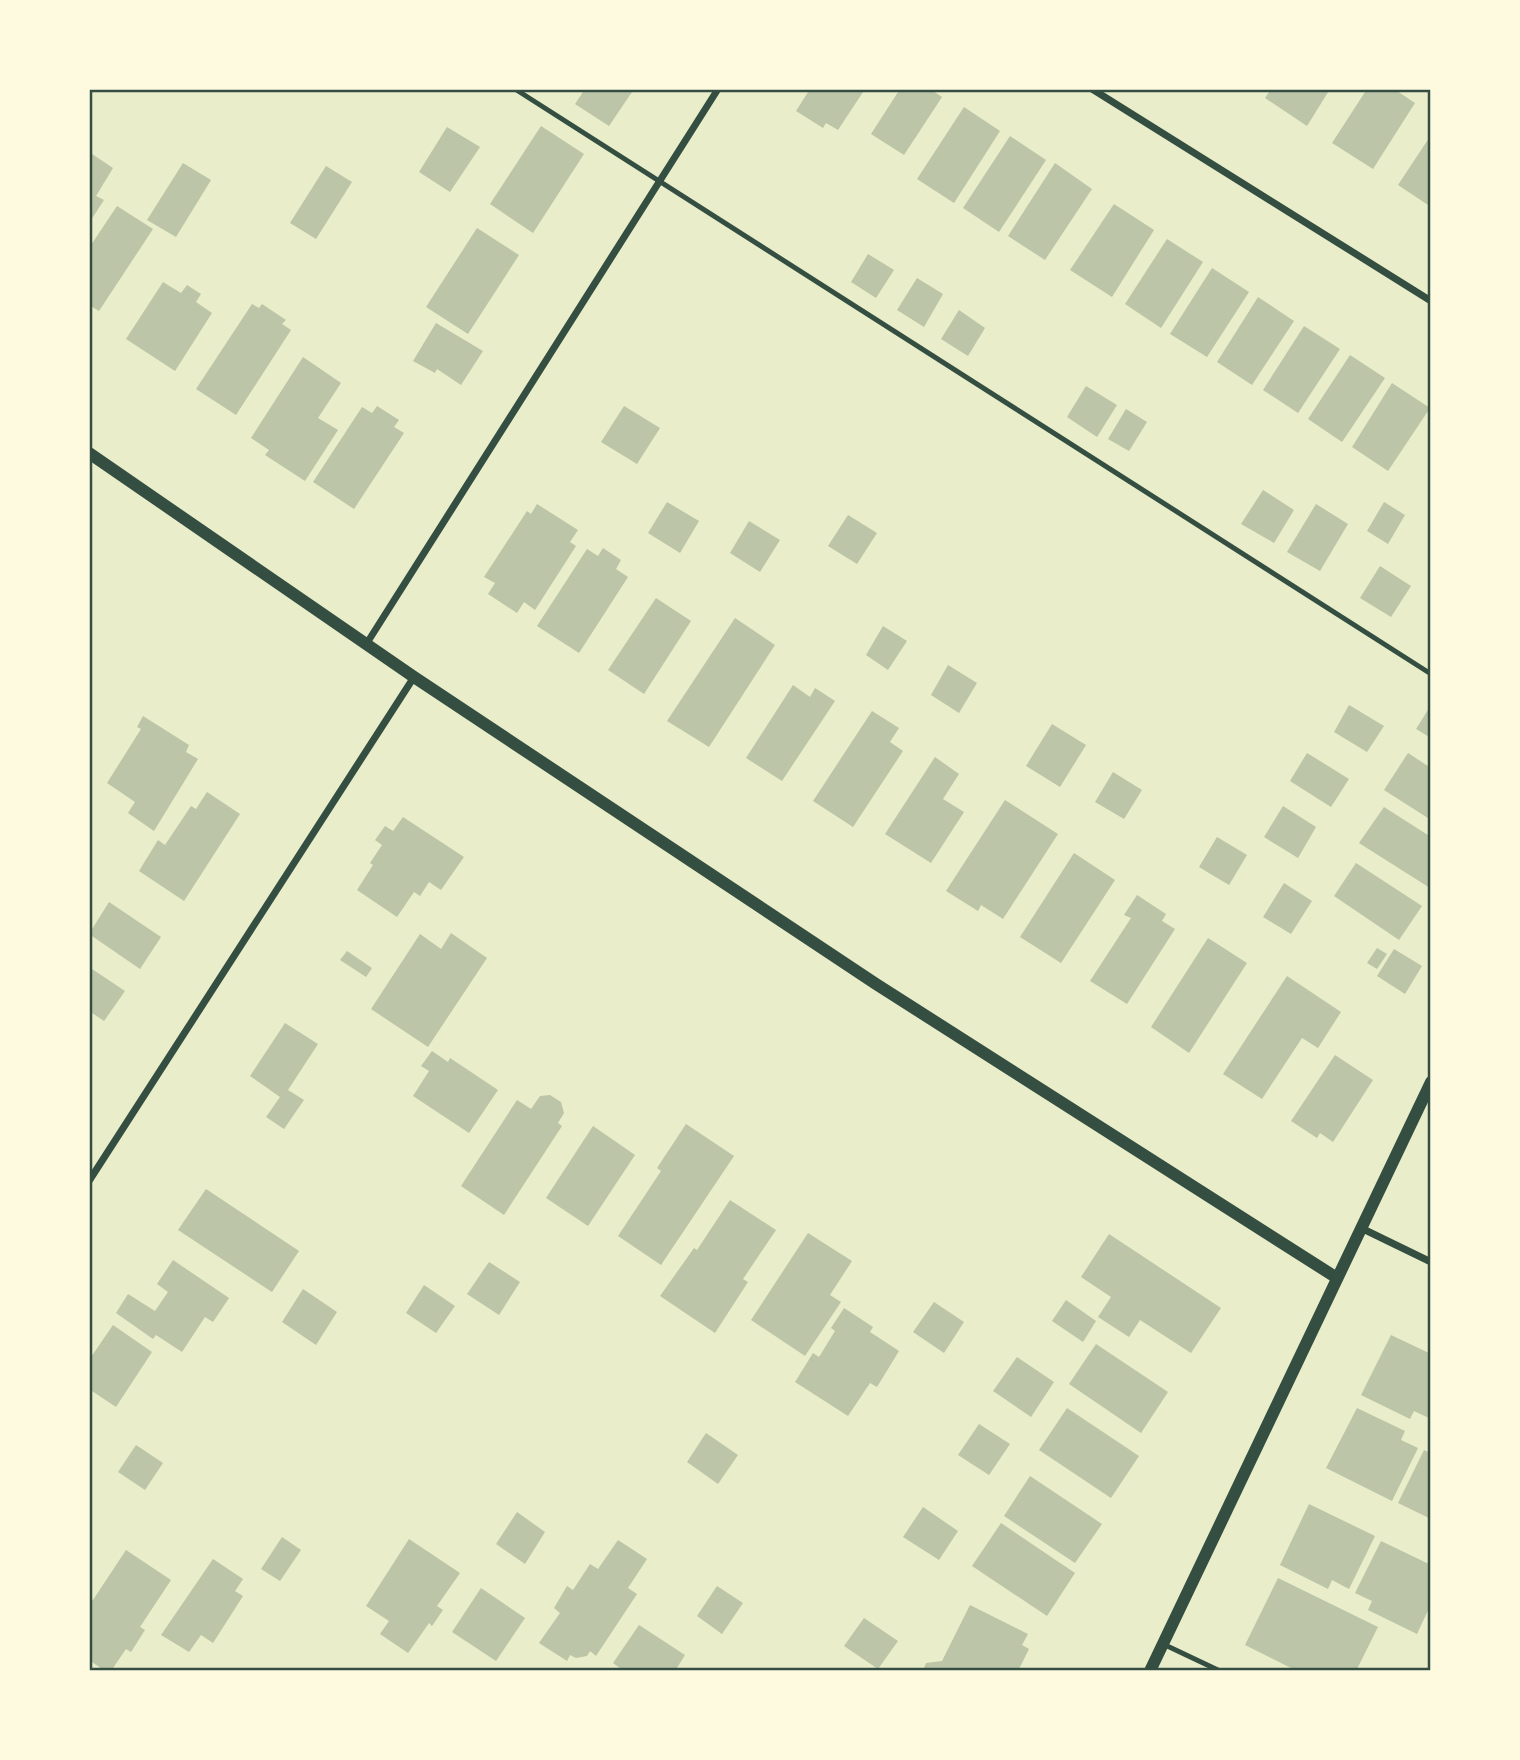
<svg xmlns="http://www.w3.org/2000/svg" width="1520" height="1760" viewBox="0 0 1520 1760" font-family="'Noto Sans',sans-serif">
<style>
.building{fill:#bcc5a7}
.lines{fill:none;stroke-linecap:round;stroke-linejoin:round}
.service{stroke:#344e41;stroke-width:5}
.minor{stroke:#344e41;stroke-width:7}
.tertiary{stroke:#344e41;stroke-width:12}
.neatline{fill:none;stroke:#344e41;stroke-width:2.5}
</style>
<rect width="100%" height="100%" fill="#e9edc9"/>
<g class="building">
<path d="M585 89H634L609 126 575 104Z"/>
<path d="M810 89H865L838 130 826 123 823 128 796 111Z"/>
<path d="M900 89H930L942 97 904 155 871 134Z"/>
<path d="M1271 89H1330L1307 126 1265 98Z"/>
<path d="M1367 89H1394L1415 103 1373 169 1332 143Z"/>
<path d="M964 107 1000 131 954 203 917 179Z"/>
<path d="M541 126 584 154 533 233 490 204Z"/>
<path d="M447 127 480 147 450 192 419 172Z"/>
<path d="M1431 135V207L1398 185Z"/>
<path d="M1010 136 1046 160 999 232 963 208Z"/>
<path d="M89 152 113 168 96 196 104 200 89 223Z"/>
<path d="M183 163 211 180 176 237 147 220Z"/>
<path d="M1055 163 1092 189 1045 260 1008 236Z"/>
<path d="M326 166 352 182 316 239 290 223Z"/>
<path d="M1114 204 1154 230 1112 297 1070 270Z"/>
<path d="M117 206 153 229 99 311 89 305V248Z"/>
<path d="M477 228 519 255 468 334 426 307Z"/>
<path d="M1167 239 1203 262 1161 328 1125 304Z"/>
<path d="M868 254 894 270 876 298 851 282Z"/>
<path d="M1212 268 1249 292 1207 357 1170 334Z"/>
<path d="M917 278 943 294 924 327 897 310Z"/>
<path d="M163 282 181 293 187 285 201 294 196 302 212 313 175 371 126 339Z"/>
<path d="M1258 297 1294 321 1252 385 1217 362Z"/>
<path d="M252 304 259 308 262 304 286 320 282 324 291 330 236 415 196 389Z"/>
<path d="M959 310 985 328 968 356 941 339Z"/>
<path d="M436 323 483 351 461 385 437 369 435 373 413 361Z"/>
<path d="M1304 326 1340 349 1298 413 1263 390Z"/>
<path d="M1350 355 1385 378 1342 442 1308 419Z"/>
<path d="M303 357 341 383 318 418 338 430 305 481 265 455 269 450 251 438Z"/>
<path d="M1392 383 1430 408 1388 471 1352 447Z"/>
<path d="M1086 386 1117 405 1097 437 1067 417Z"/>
<path d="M377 406 399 420 394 427 404 433 354 509 313 482 362 407 372 413Z"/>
<path d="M624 406 660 428 637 464 601 442Z"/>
<path d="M1126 409 1147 422 1129 451 1108 439Z"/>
<path d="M1263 490 1294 510 1274 543 1241 524Z"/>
<path d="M667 502 699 521 680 553 648 533Z"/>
<path d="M1384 502 1405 515 1388 544 1367 531Z"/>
<path d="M537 504 578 530 570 542 576 546 535 610 524 602 517 613 488 594 495 583 484 577 527 511 531 514Z"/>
<path d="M1316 504 1348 524 1320 571 1287 552Z"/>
<path d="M848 515 877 533 857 564 828 546Z"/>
<path d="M749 521 780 540 760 572 730 553Z"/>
<path d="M603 548 621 560 616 569 628 577 579 653 537 626 587 549 598 556Z"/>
<path d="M1380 566 1411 586 1391 617 1360 598Z"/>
<path d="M656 598 691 621 644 694 608 670Z"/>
<path d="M735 618 775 645 709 747 667 721Z"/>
<path d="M883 626 907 641 888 670 866 655Z"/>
<path d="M948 665 977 683 959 713 931 695Z"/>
<path d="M793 685 810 697 815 688 835 701 782 781 746 758Z"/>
<path d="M1349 705 1384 726 1367 752 1334 732Z"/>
<path d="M1431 705V738L1416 729Z"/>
<path d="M872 711 899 728 890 742 903 751 853 827 813 801Z"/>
<path d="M143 716 189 745 186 752 198 759 154 831 128 813 135 802 107 783 141 729 137 727Z"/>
<path d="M1052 724 1086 745 1060 787 1026 766Z"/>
<path d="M1307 753 1349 779 1331 807 1290 781Z"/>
<path d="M1408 753 1431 768V820L1384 790Z"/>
<path d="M935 757 959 774 943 799 964 812 931 863 885 834Z"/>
<path d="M1113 772 1142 790 1124 819 1095 802Z"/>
<path d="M207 792 240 814 184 901 139 871 158 840 165 845 191 806 196 809Z"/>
<path d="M1005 800 1058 834 1003 919 981 905 978 911 946 891Z"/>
<path d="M1283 806 1316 827 1298 858 1264 837Z"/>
<path d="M1384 807 1431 837 1430 888 1359 843Z"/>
<path d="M403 817 464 857 441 890 429 882 420 896 414 892 397 917 357 890 373 865 370 863 382 845 375 840 385 826 393 831Z"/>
<path d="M1217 837 1247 855 1229 885 1199 867Z"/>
<path d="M1074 853 1115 880 1061 963 1020 937Z"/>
<path d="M1356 863 1422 906 1399 940 1334 896Z"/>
<path d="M1284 883 1312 901 1291 934 1263 917Z"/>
<path d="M1137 895 1166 914 1162 921 1175 929 1127 1004 1090 981 1131 918 1124 915Z"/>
<path d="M109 902 161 937 140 969 89 934Z"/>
<path d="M451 933 487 958 428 1047 371 1009 420 934 441 949Z"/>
<path d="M1208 938 1247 963 1189 1053 1151 1027Z"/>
<path d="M1377 948 1387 954 1377 969 1367 963Z"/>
<path d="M1394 949 1422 966 1405 994 1377 976Z"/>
<path d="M347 951 372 968 366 977 340 960Z"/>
<path d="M89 967 125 991 104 1021 89 1011Z"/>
<path d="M1287 976 1341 1012 1318 1048 1302 1038 1262 1099 1223 1074Z"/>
<path d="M285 1023 318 1044 288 1090 304 1100 284 1129 266 1117 280 1097 250 1076Z"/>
<path d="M432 1051 448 1062 450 1058 498 1090 469 1133 413 1096 429 1071 421 1066Z"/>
<path d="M1335 1055 1373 1080 1333 1142 1320 1133 1317 1138 1291 1121Z"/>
<path d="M550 1095 561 1102 564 1113 558 1123 562 1126 504 1215 461 1186 517 1100 531 1109 540 1096Z"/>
<path d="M686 1124 734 1156 661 1265 618 1236 661 1171 657 1168Z"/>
<path d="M593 1126 635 1155 588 1226 546 1198Z"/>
<path d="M206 1189 299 1251 272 1292 178 1230Z"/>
<path d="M730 1200 776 1230 743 1279 748 1282 715 1333 660 1296 694 1248 697 1250Z"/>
<path d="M808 1233 852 1261 830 1295 841 1302 805 1356 751 1320Z"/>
<path d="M1109 1234 1221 1308 1191 1353 1140 1320 1129 1337 1098 1317 1111 1297 1081 1277Z"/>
<path d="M173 1260 229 1298 213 1322 205 1317 182 1352 156 1335 153 1339 116 1313 128 1294 155 1311 168 1292 157 1284Z"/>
<path d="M489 1262 520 1282 499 1315 467 1294Z"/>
<path d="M424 1285 455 1306 436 1333 406 1313Z"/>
<path d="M303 1289 337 1312 316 1345 282 1322Z"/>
<path d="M1066 1300 1096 1321 1083 1342 1052 1321Z"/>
<path d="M934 1302 964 1322 944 1353 913 1332Z"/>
<path d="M844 1308 873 1327 870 1332 899 1351 877 1387 870 1383 848 1416 795 1382 813 1353 819 1357 835 1331 831 1328Z"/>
<path d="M113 1325 152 1352 116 1407 89 1389V1360Z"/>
<path d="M1391 1335 1431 1354V1419L1414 1411 1410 1419 1361 1395Z"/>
<path d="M1096 1344 1168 1392 1141 1433 1069 1384Z"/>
<path d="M1017 1357 1054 1382 1031 1417 993 1391Z"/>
<path d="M1067 1408 1139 1456 1111 1498 1039 1450Z"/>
<path d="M1357 1408 1405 1431 1401 1440 1418 1448 1392 1501 1326 1468Z"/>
<path d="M979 1424 1010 1444 989 1475 958 1455Z"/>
<path d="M706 1433 738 1455 718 1484 687 1462Z"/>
<path d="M136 1445 163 1463 145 1490 118 1472Z"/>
<path d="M1424 1450 1431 1453V1519L1398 1503Z"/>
<path d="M1030 1476 1102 1524 1075 1563 1004 1516Z"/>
<path d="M1309 1504 1375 1536 1349 1589 1332 1580 1328 1589 1280 1565Z"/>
<path d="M923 1507 958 1531 939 1560 903 1537Z"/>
<path d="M517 1512 545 1532 525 1564 496 1544Z"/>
<path d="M1001 1523 1075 1573 1047 1616 972 1566Z"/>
<path d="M282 1537 301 1550 280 1581 261 1569Z"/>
<path d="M409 1539 460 1573 437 1606 443 1610 432 1626 429 1623 408 1653 380 1634 389 1621 366 1606Z"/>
<path d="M618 1540 647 1559 628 1588 637 1594 596 1656 590 1651 587 1656 576 1658 570 1655 567 1661 539 1643 560 1613 554 1608 567 1586 573 1590 590 1564 598 1569Z"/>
<path d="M1381 1541 1431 1565V1604L1417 1634 1368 1610 1372 1601 1355 1593Z"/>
<path d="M126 1550 171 1580 140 1627 145 1630 131 1652 126 1649 111 1671H105L89 1660V1598L93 1600Z"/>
<path d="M213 1559 243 1579 235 1591 243 1596 213 1643 201 1635 189 1652 161 1635Z"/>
<path d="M1278 1578 1378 1627 1356 1671H1297L1245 1645Z"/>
<path d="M717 1586 743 1603 722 1634 697 1616Z"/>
<path d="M481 1588 525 1618 496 1661 452 1632Z"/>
<path d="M970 1605 1028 1634 1022 1645 1029 1649 1018 1671H923L926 1663 942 1661Z"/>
<path d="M864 1618 898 1641 878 1669 844 1646Z"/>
<path d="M639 1625 685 1655 675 1671H624L613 1663Z"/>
</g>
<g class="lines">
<g class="service">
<path d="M515 89 1431 674"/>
<path d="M1163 1644 1220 1671"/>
</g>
<g class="minor">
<path d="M1092 89 1431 301"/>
<path d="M367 643 718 89"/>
<path d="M89 1181 414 677"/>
<path d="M1361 1228 1431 1262"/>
</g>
<g class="tertiary">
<path d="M89 453 414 677 876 984 1337 1278"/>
<path d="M1150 1671 1431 1082"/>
</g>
</g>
<rect width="1520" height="1760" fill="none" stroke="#fefae0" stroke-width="182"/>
<rect x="91" y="91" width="1338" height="1578" class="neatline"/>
</svg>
